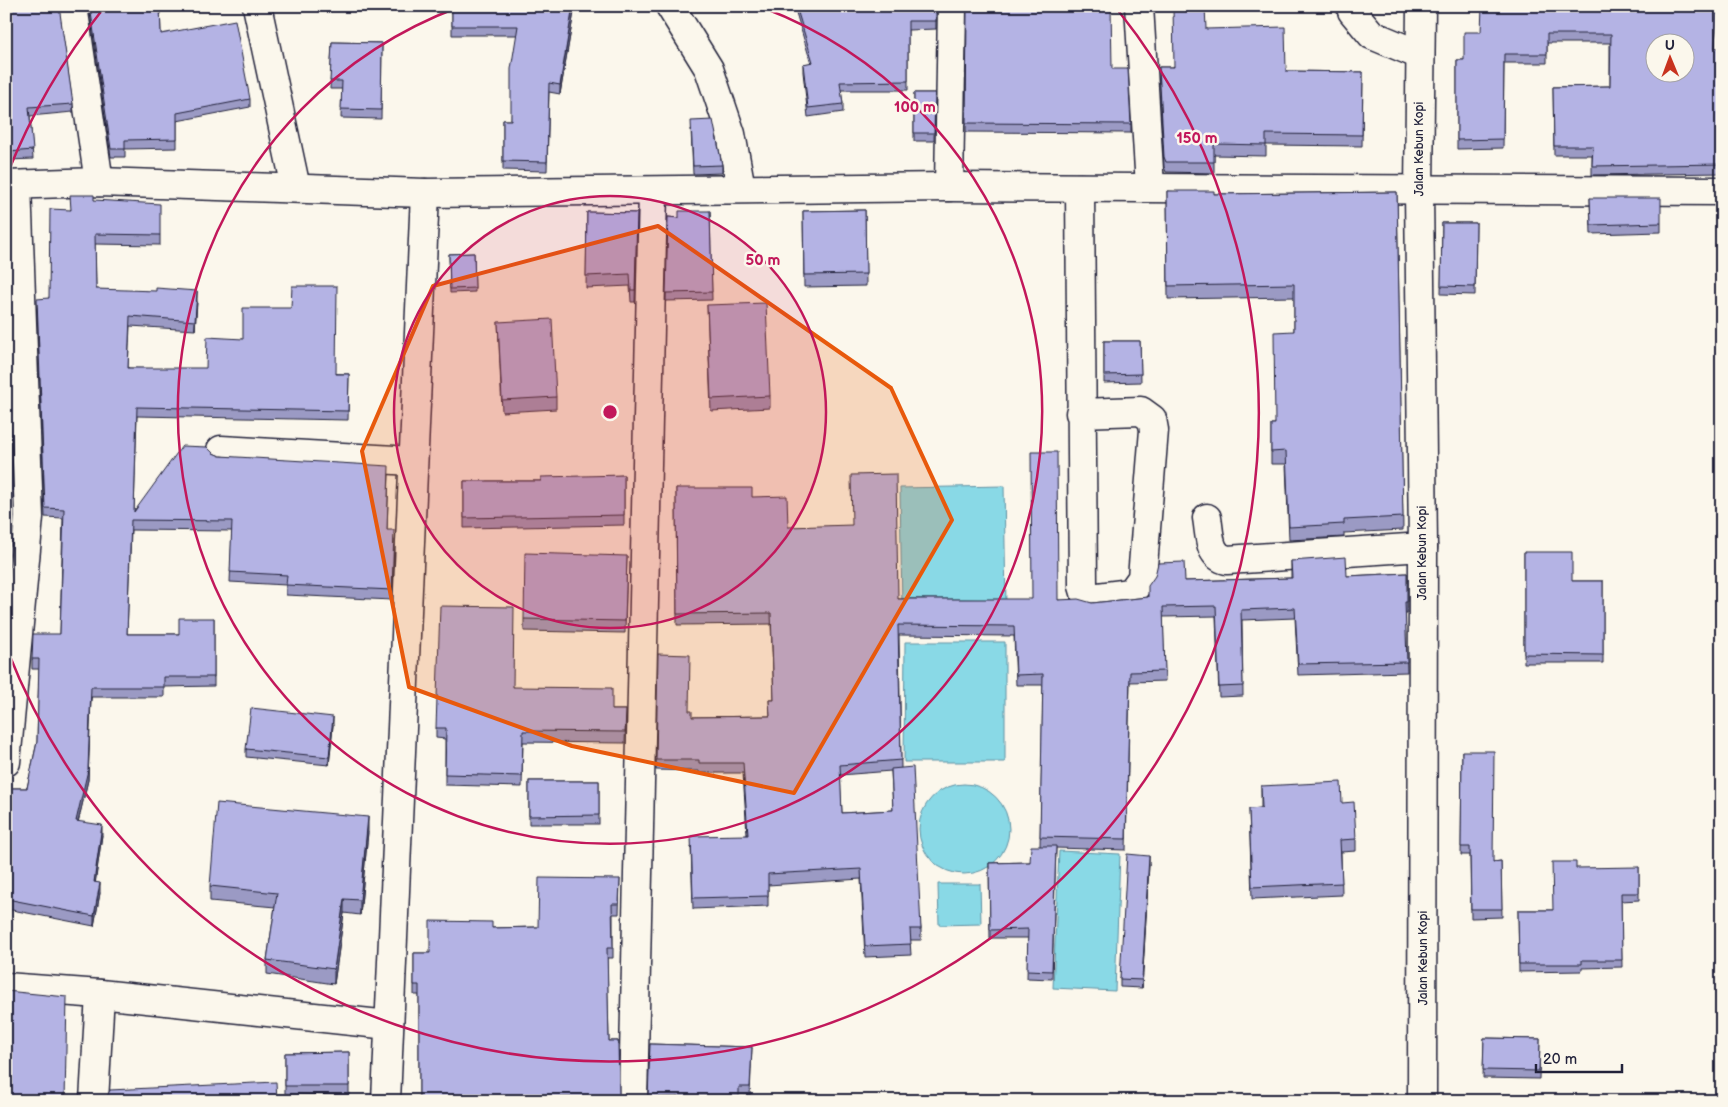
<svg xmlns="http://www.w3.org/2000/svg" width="1728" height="1107" viewBox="0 0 1728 1107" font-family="'Balsamiq Sans',sans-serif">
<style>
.water{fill:#89d9e6;stroke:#6090a2}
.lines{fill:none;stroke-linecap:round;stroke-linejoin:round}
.minor-casing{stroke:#22223b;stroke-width:31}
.major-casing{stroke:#22223b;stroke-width:31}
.minor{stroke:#fbf7ec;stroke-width:28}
.major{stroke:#fbf7ec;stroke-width:28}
.wall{fill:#9b9ac4;stroke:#22223b;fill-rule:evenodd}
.shaded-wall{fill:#7e7da0;stroke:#22223b}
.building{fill:#b4b3e4;stroke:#22223b;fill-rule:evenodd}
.marked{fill:#e8590c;fill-opacity:0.2;stroke:#e8590c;stroke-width:4;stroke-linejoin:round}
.ring{fill:none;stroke:#c2185b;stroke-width:2.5}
.labels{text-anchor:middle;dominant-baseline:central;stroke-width:5;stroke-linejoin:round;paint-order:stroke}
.street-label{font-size:12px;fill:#22223b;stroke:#fbf7ec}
.centre{fill:#c2185b;stroke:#fbf7ec;stroke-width:2.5}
.ring-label{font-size:15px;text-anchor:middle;font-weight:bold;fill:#c2185b;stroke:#fbf7ec;stroke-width:5;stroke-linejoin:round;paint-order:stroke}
</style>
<rect width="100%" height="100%" fill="#fbf7ec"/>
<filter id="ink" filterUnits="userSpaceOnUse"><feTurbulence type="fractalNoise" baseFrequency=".02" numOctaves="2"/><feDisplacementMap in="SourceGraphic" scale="10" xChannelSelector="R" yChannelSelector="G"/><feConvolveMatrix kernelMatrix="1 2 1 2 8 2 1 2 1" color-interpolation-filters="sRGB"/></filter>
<g filter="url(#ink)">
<g class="water">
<path d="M1004 486 1006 606 902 607 900 488Z"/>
<path d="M905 642H1005V762H904Z"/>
<circle cx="964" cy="829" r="45"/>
<path d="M1059 851 1120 854 1115 991 1053 988Z"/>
<path d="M938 884H980L981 924 939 925Z"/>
</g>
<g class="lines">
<g class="minor-casing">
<g id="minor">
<path d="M73 6 99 182"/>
<path d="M257 6 296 188"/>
<path d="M670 6 709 69 731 134 741 188"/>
<path d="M1139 6 1150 187"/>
<path d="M1351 6 1352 11 1372 35 1420 55"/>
<path d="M6 185 99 182 425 193 949 187 1722 191"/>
<path d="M949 187 952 6"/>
<path d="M1080 188 1083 586 1086 596 1090 598 1131 593 1142 578 1154 430 1152 419 1141 411 1080 413"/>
<path d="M221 450 412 461"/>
<path d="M1207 518C1210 534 1208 556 1227 560L1423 547"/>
<path d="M6 762 29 517 17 185"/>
<path d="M6 987 100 994 389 1025"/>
<path d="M94 1101 100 994"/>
<path d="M386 1101 425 193"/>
<path d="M633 1101 653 191"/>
</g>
</g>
<g class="major-casing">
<path id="major" d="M1421 6 1419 191 1423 547 1422 1101"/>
</g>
<use href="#minor" class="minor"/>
<use href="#major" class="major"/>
</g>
<g class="wall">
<path d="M6 6 73 104V112L30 116 33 159 9 160 6 114Z"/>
<path d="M89 6H160L161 34 250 99V107L177 121V148L125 149V157H111Z"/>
<path d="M452 6H575L560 94 549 92 547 171 503 170V120H511L517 35H452Z"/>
<path d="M794 6H936V29L908 30V90H841L843 104V112L808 117 803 72V64L811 63Z"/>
<path d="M967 6 1112 69 1131 124V133L966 132Z"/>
<path d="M1717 6 1715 48H1722V173L1592 175V155H1554L1553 87 1610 86V43H1547V63H1504L1503 148 1457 149V60H1464L1481 32Z"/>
<path d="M1206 29 1286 71 1363 72 1362 146 1266 145V156L1214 155V173L1166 172 1164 167 1159 67H1173Z"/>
<path d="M332 42 382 43 381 119 341 118 342 89H330Z"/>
<path d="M914 93H935L934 141H914Z"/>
<path d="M691 129 722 165V173L693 174Z"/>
<path d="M1167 191 1214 194 1397 192 1403 530 1344 533V537L1289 540 1286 464H1271V424H1275L1294 331V297L1168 299Z"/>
<path d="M1590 198 1661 223V232L1591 234Z"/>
<path d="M94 200 160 235V245L95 244 96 289 197 301 195 330 130 326 128 368 349 374 348 420 137 416 134 511 213 453 220 456 389 475 387 530 394 540 392 600 286 595V585L230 582 232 531 131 530 127 634H179L214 618V686L164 687V697H91L88 780 78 822 102 835 95 883 100 893 94 926 7 909V899L8 891H6V788H27L37 742 39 669H32V659L60 634 63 518 45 517 37 308 49 298 70 210Z"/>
<path d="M865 210 866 286 804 287 803 211Z"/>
<path d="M710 211 712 300 666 301 668 217 679 218Z"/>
<path d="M587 212 637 213 635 302H631L630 286 586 288Z"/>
<path d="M1442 223H1476L1475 295 1441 294Z"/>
<path d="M474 253 475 292 450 293 449 254Z"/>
<path d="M707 305 770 396V408L711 411Z"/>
<path d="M498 322 556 397V409L502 412Z"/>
<path d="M1104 341H1140L1141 382 1104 383Z"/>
<path d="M624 475V525L464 528V481H541Z"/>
<path d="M676 488 752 497 788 527 898 599 1058 600 1092 603 1148 597 1185 581 1291 578V561L1347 576 1407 573V613H1405L1407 672 1298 675 1295 618 1242 620 1243 696 1219 697 1216 616 1163 617 1165 681 1130 682 1126 850 1056 848 1052 979 1027 978 1028 938H990L989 863 1030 862 1040 846 1043 685H1016L1014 636 899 635 901 768 921 929V940H910L911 955 865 957 861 879 768 885V906L693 909 691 847 747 835 743 773H699V771L656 770 658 654 692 717 770 716 769 700H774L771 624 677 625ZM891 771 893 810 842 813 840 775Z"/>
<path d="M1524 552 1572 581H1603V663H1524Z"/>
<path d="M627 556 625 633 524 631V619Z"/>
<path d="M513 687 612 710H626L625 743 523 742 522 787 445 785V739L436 738V728Z"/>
<path d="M333 725 329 765 246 757V749Z"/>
<path d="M1462 751 1493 862 1501 861 1502 917 1471 918 1470 855H1461Z"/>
<rect x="529" y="781" width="70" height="43"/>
<path d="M1261 786 1342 803 1356 839V851L1341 852 1342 895 1252 899 1249 809 1261 808Z"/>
<path d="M368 832 360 915 344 913 334 984 267 974V960L275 907 210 901V886Z"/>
<path d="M1149 864 1142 988 1120 987V979Z"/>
<path d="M1639 867V900L1621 901 1622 967 1582 968V971L1519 972 1518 910H1553Z"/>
<path d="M620 879 619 914H613V958H607L609 1041H618L619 1101H419V995H414V953H430L492 928 538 927Z"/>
<path d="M1484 1038 1540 1039 1539 1079 1483 1078Z"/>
<path d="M650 1044 752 1047 750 1095H739V1101H648Z"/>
<path d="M349 1052V1095L285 1094V1053Z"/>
</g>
<g class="shaded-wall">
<path d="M573 6H575L560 94V85Z"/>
<path d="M700 6H716L700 10Z"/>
<path d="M197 291V301L195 330V321Z"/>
<path d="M13 507V517L6 592V582Z"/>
<path d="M91 697 88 780 76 831V821Z"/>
<path d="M333 717V725L329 765V757Z"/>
<path d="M368 817V832L360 915V900Z"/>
<path d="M102 825V835L94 892V882Z"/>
<path d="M1149 856V864L1142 988V980Z"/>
<path d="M100 883V893L94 926V916Z"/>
<path d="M344 899V913L334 984V969Z"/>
</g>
<g class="building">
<path d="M6 6H59L73 104 29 107 33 150 9 152 6 105Z"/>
<path d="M90 6H160L161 34 235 20 250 99 177 113V139L125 140V149H111Z"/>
<path d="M452 6H573L560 85 549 83 547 162 503 161V120H511V69L518 26H452Z"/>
<path d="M796 6H936V21H908V81L840 82 843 104 808 108 803 64 813 62Z"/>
<path d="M967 6H1111L1112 69H1128L1131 124 966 123Z"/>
<path d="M1173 6H1205L1206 29 1285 27 1286 71 1363 72 1362 135 1266 134V145L1214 144V162H1166L1164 157 1159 67H1174Z"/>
<path d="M1482 6H1717L1715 48H1722V164L1592 166 1593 146H1554L1553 87 1610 86 1611 34H1547V54H1504L1503 139 1457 140V60H1464V32H1481ZM1656 42H1686V72H1656Z"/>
<path d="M332 42 382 43 381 110 341 109 342 81H330Z"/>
<path d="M914 93H935L934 133H914Z"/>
<path d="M713 120 722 165 693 166 691 121Z"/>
<path d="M1167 191H1214V194L1397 192 1403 517 1344 520V524L1289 527 1286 451 1271 452V424H1275L1274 332 1294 331V284L1168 286Z"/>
<path d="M70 195H94V200L160 204V235L95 234 96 289 156 291V288L197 291 195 321 130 316 128 368H206L207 337 243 339V308H291L292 286H337L336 374H349L348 411 137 407 134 512 182 446 207 447 213 453 220 456 389 466 387 530H394L392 590 286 585 287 575 230 572 232 521 131 520 127 634H179V618H214V677H164V687H91L88 770 76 821 102 825 94 882 100 883 94 916 7 899 10 882 6 881V788H27L37 742 39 659H32L33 634H60L64 509 45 508 37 299 49 298 50 209 71 210Z"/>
<path d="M1590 198H1661V223L1591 225Z"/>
<path d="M865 210 866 274 804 275 803 211Z"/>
<path d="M679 211H710L712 292 666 293 668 217 679 218Z"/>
<path d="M587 212 637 213 635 290H631L630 274 586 276Z"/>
<path d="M1442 223H1476L1475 287 1441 286Z"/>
<path d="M474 253 475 288 450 289 449 254Z"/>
<path d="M766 303 770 396 711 399 707 305Z"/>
<path d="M6 310 13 507 6 582Z"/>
<path d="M552 319 556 397 502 400 498 322Z"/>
<path d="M1104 341H1140L1141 374 1104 375Z"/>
<path d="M1031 452H1057L1058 600 1078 599 1092 603 1148 597V586L1155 576 1158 563 1184 562 1185 581 1292 578 1291 561 1346 557 1347 576 1407 573V602H1405L1407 662 1298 664 1295 608 1241 610 1243 686 1219 687 1216 606 1163 607 1165 671 1130 672 1126 839 1040 837 1043 674 1016 675 1014 626 898 625 901 760 840 765 842 813 893 810 891 769 913 767 921 929H910L911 944 865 946 861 869 768 874V896L693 898 691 836 748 835 743 763H699V760H656L658 654 690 655 689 711H692V717L770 716 769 700H774L771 613 677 614 676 488H752V497L787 496 788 527 852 525 851 475 896 474 898 599H1032Z"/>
<path d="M624 475V515L464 518V481H541V477Z"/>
<path d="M1524 552H1572V581H1603V655L1524 654Z"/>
<path d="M525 553 627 556 625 621 524 619Z"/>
<path d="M440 606 514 607 513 687 612 688V710H626L625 732 523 731 522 776 445 774 446 728H436Z"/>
<path d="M251 708 333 717 329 757 246 749Z"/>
<path d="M1462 751H1494L1493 862 1501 861 1502 909H1471L1470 847H1461Z"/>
<path d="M529 781H599V815L529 816Z"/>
<path d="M1341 782 1342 803 1354 802 1356 839 1340 840 1342 883 1252 887 1249 809 1262 808 1261 786Z"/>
<path d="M217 803 368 817 360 900 344 899 334 969 267 960 277 893 210 886Z"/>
<path d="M1031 846H1056L1052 971 1027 970 1028 929 990 930 989 863 1030 862Z"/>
<path d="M1127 854 1149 856 1142 980 1120 979Z"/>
<path d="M1552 862H1576V868L1639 867V893H1621L1622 960H1582V964H1519L1518 910H1553Z"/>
<path d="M539 878 620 879 619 904H612L613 948H607L609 1041H618L619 1096 505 1098V1101H419V985H414V953H430V921L492 922V928L538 927Z"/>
<path d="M6 991 67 997 65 1101H6Z"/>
<path d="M1484 1038 1540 1039 1539 1071 1483 1070Z"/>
<path d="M650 1044 752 1047 750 1087H739V1095L648 1097Z"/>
<path d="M349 1052V1086H285V1053Z"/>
<path d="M276 1082 277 1101H105L110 1090Z"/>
</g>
</g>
<path class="marked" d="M658 226 891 388 952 520 794 793 572 746 409 687 362 451 433 286Z"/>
<circle cx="610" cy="412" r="216" fill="#c2185b" fill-opacity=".12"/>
<g class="ring">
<circle cx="610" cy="412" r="216"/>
<path d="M761 7A432 432 0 1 1 459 7"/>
<path d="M7 175A648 648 0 0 1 103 9M1117 9A648 648 0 1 1 7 649"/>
</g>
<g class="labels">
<g class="street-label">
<text transform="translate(1419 149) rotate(-90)">Jalan Kebun Kopi</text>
<text transform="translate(1422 553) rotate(-90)">Jalan Kebun Kopi</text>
<text transform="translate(1423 958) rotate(-90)">Jalan Kebun Kopi</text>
</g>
</g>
<circle cx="610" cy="412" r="8" class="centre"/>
<g class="ring-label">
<text x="915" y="112">100 m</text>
<text x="1197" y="143">150 m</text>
<text x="763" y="265">50 m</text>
</g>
<rect width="1728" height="1107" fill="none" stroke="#fbf7ec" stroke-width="25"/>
<rect x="12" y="12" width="1703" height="1082" fill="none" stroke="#22223b" stroke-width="2" filter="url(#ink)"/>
<g transform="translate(1670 58) rotate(359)"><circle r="24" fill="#fbf7ec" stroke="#a4a2a5"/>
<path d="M0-4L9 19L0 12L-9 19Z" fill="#c8321e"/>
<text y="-8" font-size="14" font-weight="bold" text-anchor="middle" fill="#22223b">U</text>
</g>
<path d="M1536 1064v8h86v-8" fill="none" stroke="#22223b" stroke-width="2.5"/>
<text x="1543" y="1064" font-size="15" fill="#22223b" stroke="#fbf7ec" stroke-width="4" paint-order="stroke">20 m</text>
</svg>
